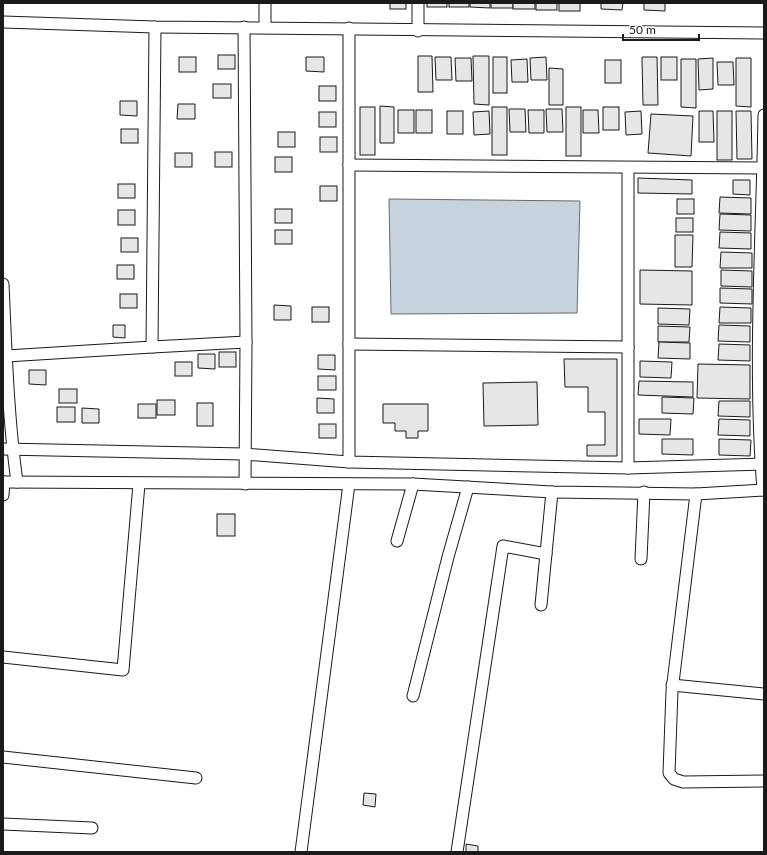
<svg xmlns="http://www.w3.org/2000/svg" width="767" height="855" viewBox="0 0 767 855" font-family="Lato,sans-serif">
<style>
.water{fill:#c6d2dc;stroke:#6a6a6a}
.building{fill:#e6e6e6;stroke:#1a1a1a}
.lines{fill:none;stroke-linecap:round;stroke-linejoin:round}
.minor-casing{stroke:#1a1a1a;stroke-width:13}
.minor{stroke:#fff;stroke-width:11}
</style>
<rect width="100%" height="100%" fill="#fff"/>
<path class="water" d="M389 199 580 201 577 313 391 314Z"/>
<g class="building">
<rect x="390" y="3" width="16" height="6"/>
<rect x="427" y="3" width="20" height="4"/>
<rect x="449" y="3" width="20" height="4"/>
<path d="M470 3H490V8L470 7Z"/>
<rect x="491" y="3" width="22" height="5"/>
<rect x="513" y="3" width="22" height="6"/>
<rect x="536" y="3" width="21" height="7"/>
<rect x="559" y="3" width="21" height="8"/>
<path d="M601 3H623L622 10 601 9Z"/>
<path d="M644 3H665V11L644 10Z"/>
<rect x="218" y="55" width="17" height="14"/>
<path d="M418 56H432L433 92H418Z"/>
<path d="M473 56H489V105L474 104Z"/>
<rect x="179" y="57" width="17" height="15"/>
<path d="M306 57H324V72L306 71Z"/>
<path d="M435 57H451L452 80H436Z"/>
<rect x="493" y="57" width="14" height="36"/>
<path d="M546 57 547 80H531L530 58Z"/>
<path d="M642 57H657L658 105H643Z"/>
<rect x="661" y="57" width="16" height="23"/>
<path d="M455 58H471L472 81H456Z"/>
<path d="M713 58V89L699 90 698 59Z"/>
<path d="M736 58H751V107L736 106Z"/>
<path d="M527 59 528 82H512L511 60Z"/>
<path d="M681 59H696V108L681 107Z"/>
<rect x="605" y="60" width="16" height="23"/>
<path d="M717 62H733L734 85H718Z"/>
<path d="M549 68 563 69V105H549Z"/>
<rect x="213" y="84" width="18" height="14"/>
<rect x="319" y="86" width="17" height="15"/>
<path d="M120 101H137V116L120 115Z"/>
<path d="M178 104H195V119H177Z"/>
<path d="M380 106 394 107V143H380Z"/>
<rect x="360" y="107" width="15" height="48"/>
<rect x="492" y="107" width="15" height="48"/>
<rect x="566" y="107" width="15" height="49"/>
<rect x="603" y="107" width="16" height="23"/>
<path d="M509 109H525L526 132H510Z"/>
<path d="M546 109H562L563 132H547Z"/>
<rect x="398" y="110" width="16" height="23"/>
<rect x="416" y="110" width="16" height="23"/>
<path d="M528 110H544V133H529Z"/>
<path d="M583 110H598L599 133H583Z"/>
<rect x="447" y="111" width="16" height="23"/>
<path d="M489 111 490 134 474 135 473 112Z"/>
<path d="M641 111 642 134 626 135 625 112Z"/>
<path d="M699 111H713L714 142H699Z"/>
<rect x="717" y="111" width="15" height="49"/>
<path d="M736 111H751L752 159H737Z"/>
<rect x="319" y="112" width="17" height="15"/>
<path d="M651 114 693 116 691 156 648 153Z"/>
<rect x="121" y="129" width="17" height="14"/>
<rect x="278" y="132" width="17" height="15"/>
<rect x="320" y="137" width="17" height="15"/>
<rect x="215" y="152" width="17" height="15"/>
<rect x="175" y="153" width="17" height="14"/>
<rect x="275" y="157" width="17" height="15"/>
<path d="M638 178 692 180V194L638 193Z"/>
<path d="M733 180H750V195L733 194Z"/>
<rect x="118" y="184" width="17" height="14"/>
<rect x="320" y="186" width="17" height="15"/>
<path d="M720 197 751 198V214L719 213Z"/>
<rect x="677" y="199" width="17" height="15"/>
<rect x="275" y="209" width="17" height="14"/>
<rect x="118" y="210" width="17" height="15"/>
<path d="M720 214 751 215V231L719 230Z"/>
<rect x="676" y="218" width="17" height="14"/>
<rect x="275" y="230" width="17" height="14"/>
<path d="M720 232 751 233V249L719 248Z"/>
<path d="M675 235H693L692 267H675Z"/>
<rect x="121" y="238" width="17" height="14"/>
<path d="M721 252 752 253V268H720Z"/>
<rect x="117" y="265" width="17" height="14"/>
<path d="M640 270 692 271V305L640 304Z"/>
<path d="M721 270 752 271V287L721 286Z"/>
<path d="M720 288 752 289V304L720 303Z"/>
<rect x="120" y="294" width="17" height="14"/>
<path d="M274 305 291 306V320H274Z"/>
<rect x="312" y="307" width="17" height="15"/>
<path d="M720 307 751 308V323H719Z"/>
<path d="M658 308 690 309 689 325 658 324Z"/>
<path d="M113 325H125V338L113 337Z"/>
<path d="M719 325 750 326V342L718 341Z"/>
<path d="M658 326 690 327 689 342H658Z"/>
<path d="M659 342 690 343V359L658 358Z"/>
<path d="M719 344 750 345V361L718 360Z"/>
<rect x="219" y="352" width="17" height="15"/>
<path d="M198 354H215V369L198 368Z"/>
<path d="M318 355H335V370L318 369Z"/>
<path d="M564 359H617V456H587V445H605V412H588V387H565Z"/>
<path d="M640 361 672 362 671 378 640 377Z"/>
<rect x="175" y="362" width="17" height="14"/>
<path d="M698 364 750 365V399L697 398Z"/>
<path d="M29 370H46V385L29 384Z"/>
<rect x="318" y="376" width="18" height="14"/>
<path d="M639 381 693 382V397L638 395Z"/>
<path d="M537 382 538 425 484 426 483 383Z"/>
<rect x="59" y="389" width="18" height="14"/>
<path d="M662 397 694 398 693 414 662 413Z"/>
<path d="M317 398 334 399V413H317Z"/>
<rect x="157" y="400" width="18" height="15"/>
<path d="M719 401H750V417L718 416Z"/>
<rect x="197" y="403" width="16" height="23"/>
<rect x="138" y="404" width="18" height="14"/>
<path d="M383 404H428V431H418V438H406V431H395V423H383Z"/>
<rect x="57" y="407" width="18" height="15"/>
<path d="M82 408 99 409V423H82Z"/>
<path d="M639 419H671L670 435 639 434Z"/>
<path d="M719 419 750 420V436L718 435Z"/>
<rect x="319" y="424" width="17" height="14"/>
<path d="M662 439H693V455L662 454Z"/>
<path d="M719 439 751 440 750 456 719 455Z"/>
<rect x="217" y="514" width="18" height="22"/>
<path d="M364 793 376 794 375 807 363 805Z"/>
<path d="M466 844 478 846V852H466Z"/>
</g>
<g class="lines">
<g class="minor-casing">
<g id="minor">
<path d="M265 3V27"/>
<path d="M3 22 155 27 764 33"/>
<path d="M244 27 246 342 245 484"/>
<path d="M418 31V3"/>
<path d="M349 165 763 168"/>
<path d="M628 168V468"/>
<path d="M3 284C6 350 8 417 17 482"/>
<path d="M349 344 628 347"/>
<path d="M152 347 246 342"/>
<path d="M6 356 152 347 155 27"/>
<path d="M3 449 244 454 349 462 628 468 764 464"/>
<path d="M349 462V28"/>
<path d="M3 482 413 484 552 492 696 494 764 490"/>
<path d="M763 490C753 365 762 240 764 115"/>
<path d="M696 494 672 691 669 773 674 779 683 782 764 781"/>
<path d="M3 495 4 482"/>
<path d="M397 541 413 484"/>
<path d="M641 559 644 492"/>
<path d="M541 605 552 492"/>
<path d="M3 657 123 670 139 484"/>
<path d="M672 685 764 694"/>
<path d="M413 696 448 557 468 487"/>
<path d="M3 757 196 778"/>
<path d="M3 824 92 828"/>
<path d="M301 852 349 484"/>
<path d="M457 852 503 546 546 554"/>
</g>
</g>
<use href="#minor" class="minor"/>
</g>
<rect width="767" height="855" fill="none" stroke="#1a1a1a" stroke-width="8"/>
<path d="M623 34v6h76v-6" fill="none" stroke="#1a1a1a" stroke-width="2"/>
<text x="629" y="34" font-size="12" fill="#1a1a1a" stroke="#ffffff" stroke-width="3" paint-order="stroke">50 m</text>
</svg>
